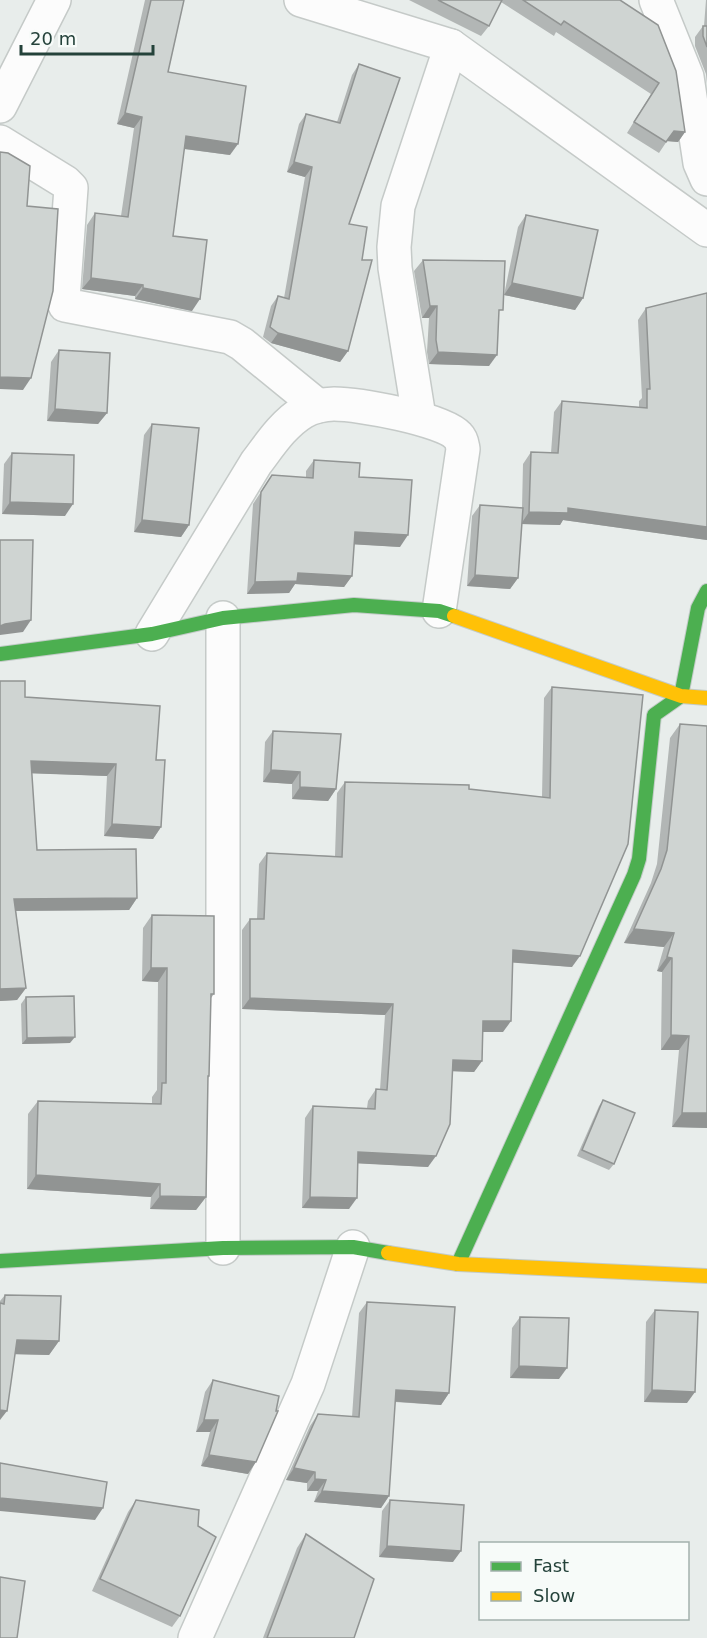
<svg xmlns="http://www.w3.org/2000/svg" width="707" height="1638" viewBox="0 0 707 1638" font-family="'DejaVu Sans',sans-serif">
<style>
.lines{fill:none;stroke-linecap:round;stroke-linejoin:round}
.street-casing{stroke:#c5cac8;stroke-width:36}
.fast-casing{stroke:#c3cbc8;stroke-width:16}
.slow-casing{stroke:#c3cbc8;stroke-width:16}
.street{stroke:#fcfcfc;stroke-width:33}
.fast{stroke:#4caf50;stroke-width:14}
.slow{stroke:#ffc107;stroke-width:14}
.wall{fill:#b2b6b5}
.shaded-wall{fill:#919493}
.building{fill:#cfd4d2;stroke:#919493;stroke-width:1.5}
</style>
<rect width="100%" height="100%" fill="#e8edeb"/>
<g class="lines">
<g class="street-casing">
<g id="street">
<path d="M301 0 451 46 707 230"/>
<path d="M656 0 687 77 700 163 707 179"/>
<path d="M0 106 54 0"/>
<path d="M0 142 65 182 71 188 63 299 65 305 230 337 242 344 318 406"/>
<path d="M419 417 395 268 394 247 398 206 451 46"/>
<path d="M152 634 256 463C269 446 283 424 303 412 311 407 324 404 334 404 358 404 443 419 458 436 462 440 462 444 463 449L439 611"/>
<path d="M223 1248V618"/>
<path d="M195 1638 308 1384 353 1247"/>
</g>
</g>
<g class="fast-casing">
<g id="fast">
<path d="M0 654 152 634 223 618 354 605 439 611 454 616"/>
<path d="M0 1261 223 1248 353 1247 388 1253"/>
<path d="M458 1264 634 875 639 859 654 715 681 696 698 608 707 591"/>
</g>
</g>
<g class="slow-casing">
<g id="slow">
<path d="M454 616 681 696 707 698"/>
<path d="M388 1253 458 1264 707 1276"/>
</g>
</g>
<use href="#street" class="street"/>
<use href="#fast" class="fast"/>
<use href="#slow" class="slow"/>
</g>
<g class="wall">
<path d="M145 0H184L168 72 230 155 184 149 173 236 192 311 135 299V296L82 289 87 225 95 213 121 216 134 128 117 124Z"/>
<path d="M409 0H620L685 132 678 142 667 141 659 153 627 133 651 94 556 32 554 36 501 2 489 26 481 36Z"/>
<path d="M706 0H707V84L706 74 695 46V37L703 26H704Z"/>
<path d="M359 64 349 224 348 351 340 362 271 343 263 337 271 306 278 296 284 298 305 177 287 172 299 124 306 114 337 122 352 75Z"/>
<path d="M526 215 583 298 575 310 504 295 518 227Z"/>
<path d="M423 260 498 317 489 366 429 364 427 352 429 318H422L414 271Z"/>
<path d="M646 308 707 540 563 520 560 525 522 524 518 578 510 589 467 586 472 516 480 505 522 508 523 464 531 452 551 453 554 412 562 401 639 407V401L642 398 638 320Z"/>
<path d="M59 350 107 413 98 424 47 421 51 362Z"/>
<path d="M152 424 189 525 181 537 134 532 144 435Z"/>
<path d="M12 453 65 516 2 514 4 464Z"/>
<path d="M314 460 359 477 400 547 354 544 352 576 344 587 295 584 289 593 247 594 253 504 272 475 306 478V471Z"/>
<path d="M0 681 25 697 156 760 161 827 153 839 104 836 107 776 31 773 37 850 137 898 129 910 16 911 26 988 17 1000 0 1001Z"/>
<path d="M552 687 572 967 513 962 503 1032H483L482 1061 474 1072 453 1071 428 1167 358 1163 349 1209 302 1208 305 1118 313 1106 367 1108 368 1101 376 1089 380 1090 385 1015 242 1009V930L250 919H257L259 864 267 853 335 856 337 793 345 782 469 789 542 797 544 698Z"/>
<path d="M680 724 707 726V1128L672 1127 679 1050H661L662 972 657 971 664 947 624 943 651 883 657 864 670 738Z"/>
<path d="M273 731 336 789 328 801 292 799V784L263 782 265 742Z"/>
<path d="M152 915 214 994 211 998 209 1076 208 1078 206 1197 196 1210 150 1209 151 1197 27 1189 28 1114 38 1101 152 1104V1097L157 1090 158 982 142 981 143 928Z"/>
<path d="M26 997 70 1043 22 1044 21 1004Z"/>
<path d="M603 1100 614 1164 609 1170 577 1156 599 1106Z"/>
<path d="M5 1295 59 1341 49 1355 15 1354 0 1420V1301Z"/>
<path d="M367 1302 449 1393 441 1405 395 1402 389 1496 381 1508 314 1502 318 1491H307V1483L286 1480 310 1426 318 1414 352 1417 359 1313Z"/>
<path d="M655 1310 687 1403 644 1402 646 1322Z"/>
<path d="M520 1317 559 1379 510 1378 512 1328Z"/>
<path d="M213 1380 276 1411 248 1474 201 1466 210 1432H196L205 1392Z"/>
<path d="M136 1500 180 1616 172 1627 92 1591 128 1512Z"/>
<path d="M390 1500 453 1562 379 1557 382 1511Z"/>
<path d="M306 1534 354 1638H263L297 1548Z"/>
</g>
<g class="shaded-wall">
<path d="M125 113 142 117 134 128 117 124Z"/>
<path d="M674 131 685 132 678 142 666 141Z"/>
<path d="M186 136 238 144 230 155 178 148Z"/>
<path d="M294 162 312 167 305 177 287 172Z"/>
<path d="M91 278 143 285 135 296 82 289Z"/>
<path d="M512 283 583 298 575 310 504 295Z"/>
<path d="M143 288 200 299 192 311 135 299Z"/>
<path d="M430 306H437L429 318H422Z"/>
<path d="M278 333 348 351 340 362 271 343Z"/>
<path d="M438 352 497 355 489 366 429 364Z"/>
<path d="M0 377 31 378 23 390 0 389Z"/>
<path d="M55 409 107 413 98 424 47 421Z"/>
<path d="M10 502 73 504 65 516 2 514Z"/>
<path d="M568 508 707 527V540L563 520 560 525 521 524 529 512Z"/>
<path d="M142 520 189 525 181 537 134 532Z"/>
<path d="M355 532 408 535 400 547 347 544Z"/>
<path d="M298 573 352 576 344 587 295 584 289 593 247 594 255 582Z"/>
<path d="M475 575 518 578 510 589 467 586Z"/>
<path d="M31 620 23 632 0 635V626L5 624Z"/>
<path d="M31 761 116 764 107 776 22 773Z"/>
<path d="M271 770 300 772 292 784 263 782Z"/>
<path d="M300 787 336 789 328 801 292 799Z"/>
<path d="M112 824 161 827 153 839 104 836Z"/>
<path d="M137 898 129 910 6 911 14 899Z"/>
<path d="M634 929 674 933 664 947 624 943Z"/>
<path d="M513 950 580 956 572 967 505 962Z"/>
<path d="M667 957 672 958 662 972 657 971Z"/>
<path d="M151 968H167L158 982 142 981Z"/>
<path d="M26 988 17 1000 0 1001V989Z"/>
<path d="M250 998 393 1004 385 1015 242 1009Z"/>
<path d="M483 1021H511L503 1032H475Z"/>
<path d="M671 1035 689 1036 679 1050H661Z"/>
<path d="M75 1037 70 1043 22 1044 27 1038Z"/>
<path d="M453 1060 482 1061 474 1072 445 1071Z"/>
<path d="M682 1113H707V1128L672 1127Z"/>
<path d="M358 1152 436 1156 428 1167 350 1163Z"/>
<path d="M36 1175 160 1184 151 1197 27 1189Z"/>
<path d="M160 1196 206 1197 196 1210 150 1209Z"/>
<path d="M310 1197 357 1198 349 1209 302 1208Z"/>
<path d="M17 1340 59 1341 49 1355 7 1354Z"/>
<path d="M519 1366 567 1368 559 1379 510 1378Z"/>
<path d="M396 1390 449 1393 441 1405 387 1401Z"/>
<path d="M652 1390 695 1392 687 1403 644 1402Z"/>
<path d="M0 1410 7 1411 0 1420Z"/>
<path d="M204 1420H218L210 1432H196Z"/>
<path d="M209 1455 256 1462 248 1474 201 1466Z"/>
<path d="M294 1468 315 1472 307 1483 286 1480Z"/>
<path d="M315 1479 326 1480 318 1491H307Z"/>
<path d="M322 1491 389 1496 381 1508 314 1502Z"/>
<path d="M0 1498 103 1508 95 1520 0 1511Z"/>
<path d="M387 1546 461 1551 453 1562 379 1557Z"/>
</g>
<g class="building">
<path d="M151 0H184L168 72 246 86 238 144 186 136 173 236 207 240 200 299 143 288V285L91 278 95 213 128 217 142 117 125 113Z"/>
<path d="M438 0H502L489 26Z"/>
<path d="M523 0H620L658 25 676 71 685 132 674 131 666 142 634 122 659 83 564 21 561 25Z"/>
<path d="M703 26H707V47L703 36Z"/>
<path d="M359 64 400 78 349 224 367 227 362 260H372L348 351 278 333 270 327 278 296 289 299 312 167 294 162 306 114 340 123Z"/>
<path d="M0 152 8 153 30 166 27 206 58 209 53 291 31 378 0 377Z"/>
<path d="M526 215 598 230 583 298 512 283Z"/>
<path d="M423 260 505 261 503 310H499L497 355 438 352 436 340 437 306H430Z"/>
<path d="M707 293V527L568 508V513L529 512 531 452 558 453 562 401 647 408V389H650L646 308Z"/>
<path d="M59 350 110 353 107 413 55 409Z"/>
<path d="M152 424 199 428 189 525 142 520Z"/>
<path d="M12 453 74 455 73 504 10 502Z"/>
<path d="M314 460 360 463 359 477 412 480 408 535 355 532 352 576 298 573 297 581 255 582 261 492 272 475 313 478Z"/>
<path d="M480 505 523 508 518 578 475 575Z"/>
<path d="M0 540H33L31 620 5 624 0 626Z"/>
<path d="M0 681H25V697L160 706 156 760H165L161 827 112 824 116 764 31 761 37 850 136 849 137 898 14 899 26 988 0 989Z"/>
<path d="M552 687 643 695 628 844 580 956 513 950 511 1021H483L482 1061 453 1060 450 1124 436 1156 358 1152 357 1198 310 1197 313 1106 375 1109 376 1089 387 1090 393 1004 250 998V919H264L267 853 342 857 345 782 469 785V789L550 798Z"/>
<path d="M680 724 707 726V1113H682L689 1036 671 1035 672 958 667 957 674 933 634 929 661 869 667 850Z"/>
<path d="M273 731 341 734 336 789 300 787V772L271 770Z"/>
<path d="M152 915 214 916V994H211L209 1076H208L206 1197 160 1196V1184L36 1175 38 1101 161 1104 162 1083H166L167 968H151Z"/>
<path d="M74 996 75 1037 27 1038 26 997Z"/>
<path d="M603 1100 635 1113 614 1164 582 1150Z"/>
<path d="M5 1295 61 1296 59 1341 17 1340 7 1411 0 1410V1303L4 1304Z"/>
<path d="M367 1302 455 1307 449 1393 396 1390 389 1496 322 1491 326 1480 315 1479V1472L294 1468 318 1414 359 1417Z"/>
<path d="M655 1310 698 1312 695 1392 652 1390Z"/>
<path d="M520 1317 569 1318 567 1368 519 1366Z"/>
<path d="M213 1380 279 1396 276 1411H278L256 1462 209 1455 218 1420H204Z"/>
<path d="M0 1463 107 1482 103 1508 0 1498Z"/>
<path d="M136 1500 199 1510 198 1526 216 1537 180 1616 100 1579Z"/>
<path d="M390 1500 464 1505 461 1551 387 1546Z"/>
<path d="M306 1534 374 1579 354 1638H267Z"/>
<path d="M0 1577 25 1581 17 1638H0Z"/>
</g>
<rect x="479" y="1542" width="210" height="78" fill="#f7fbf9" stroke="#a3b1ad" stroke-width="1.5"/>
<rect x="491" y="1562" width="30" height="9" fill="#4caf50" stroke="#a3b1ad" stroke-width="1.5"/>
<text x="533" y="1572" font-size="18" fill="#24423a">Fast</text>
<rect x="491" y="1592" width="30" height="9" fill="#ffc107" stroke="#a3b1ad" stroke-width="1.5"/>
<text x="533" y="1602" font-size="18" fill="#24423a">Slow</text>
<path d="M21 45v9h132v-9" fill="none" stroke="#24423a" stroke-width="3"/>
<text x="30" y="45" font-size="18" fill="#24423a" stroke="#f7fbf9" stroke-width="4.5" paint-order="stroke">20 m</text>
</svg>
